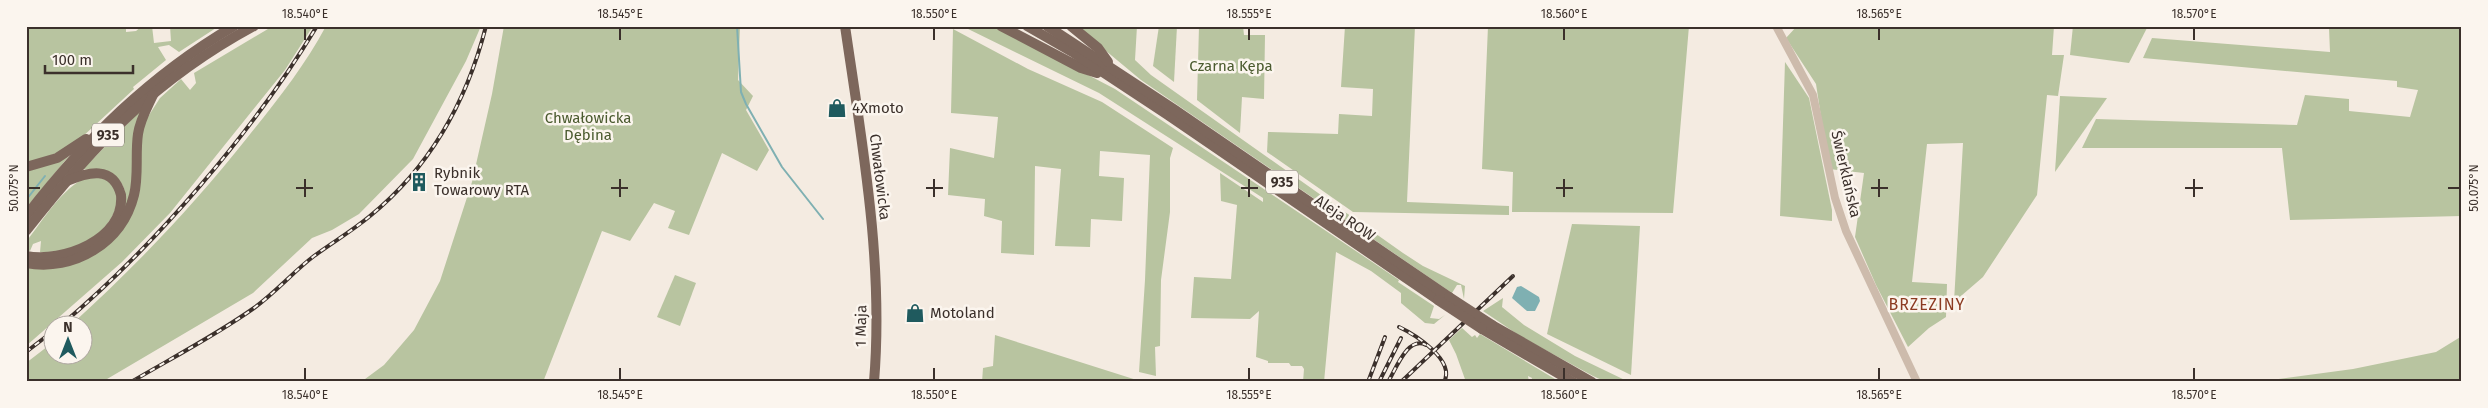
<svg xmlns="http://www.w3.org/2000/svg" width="2488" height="408" viewBox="0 0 2488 408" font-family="'Fira Sans',sans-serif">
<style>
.green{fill:#b8c4a0}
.water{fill:#7fb0b2}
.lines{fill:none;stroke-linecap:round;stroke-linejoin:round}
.stream{stroke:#7fb0b2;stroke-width:2}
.minor{stroke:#cdbbac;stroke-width:8}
.major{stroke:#7d675c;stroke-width:10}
.rail-casing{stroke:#3b302b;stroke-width:4}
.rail{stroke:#fbf5ee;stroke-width:2;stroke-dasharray:5.5;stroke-linecap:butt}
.major-bridge{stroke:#7d675c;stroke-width:10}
.ticks{fill:none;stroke:#3b302b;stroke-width:2}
.labels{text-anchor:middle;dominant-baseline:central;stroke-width:5;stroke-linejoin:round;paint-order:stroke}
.shield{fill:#fbf5ee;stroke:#756b66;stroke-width:1}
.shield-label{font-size:14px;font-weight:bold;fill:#3b302b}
.park-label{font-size:15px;fill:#4a5a2e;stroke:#fbf5ee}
.poi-label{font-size:15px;fill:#3b302b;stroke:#fbf5ee;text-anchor:start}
.street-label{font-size:15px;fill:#3b302b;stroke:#fbf5ee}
.neighbourhood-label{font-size:16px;letter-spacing:1px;fill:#8c3b22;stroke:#fbf5ee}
.neatline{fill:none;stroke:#3b302b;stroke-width:2}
.ticks-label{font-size:12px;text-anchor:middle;fill:#3b302b}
</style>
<rect width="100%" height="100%" fill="#f4ebe1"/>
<g class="green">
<path d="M26 26H126V32L136 31 142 26H152L154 43 171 41 170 26H219L179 52 169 45 158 47 166 60 133 87 134 89 80 139 63 151 26 164Z"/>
<path d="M273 26H313L285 70 170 213 122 262 26 346V281L29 268 40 269 128 219 144 123 160 98 181 79 190 90 196 83 194 73Z"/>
<path d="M326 26H481L466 61 413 159 359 214 332 230 312 238 253 293 102 382H26V363L52 343V356H82V326L71 325C135 267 194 205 247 138 276 102 304 67 326 26Z"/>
<path d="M504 26H740L738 80 753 96 746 110 769 150 757 171 722 153 689 235 668 228 675 211 654 203 630 241 602 231 543 382H361L384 365 414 330 440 281 472 182 492 94Z"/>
<path d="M962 26H994L1115 89 1399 280 1398 282 1434 306 1430 318 1439 319 1445 315 1434 324 1425 323 1401 303V293L1371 271 1336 252 1324 382H1303L1304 369 1302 366H1291L1289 363H1268V361L1256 357 1259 311 1250 319 1191 318 1194 277 1231 279 1237 205 1221 201 1220 173 1263 202V198L1099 93Z"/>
<path d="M1076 26H1137L1135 60 1151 75 1403 253 1423 266 1465 286 1464 299 1461 285H1457L1452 293 1141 80Z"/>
<path d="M1159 26H1177L1174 82 1153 66Z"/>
<path d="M1199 26H1243L1244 35H1265L1264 99 1242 97 1240 133 1197 100Z"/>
<path d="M1345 26H1415L1407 202 1509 206V215L1353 212 1267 152 1268 132 1338 134 1339 114 1372 116 1373 89 1341 87Z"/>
<path d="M1488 26H1689L1673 213 1512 212 1513 172 1482 169Z"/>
<path d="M1797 26H2054L2052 55H2064L2058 96 2047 95 2037 195 1983 277 1954 302 1963 143 1927 144 1912 282 1947 284 1946 317 1929 328 1908 347 1876 285 1855 237 1864 173 1829 169 1816 84 1786 38Z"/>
<path d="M2073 26H2148L2129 63 2070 55Z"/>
<path d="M2310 26H2462V216L2290 220 2282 148H2082L2096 119 2297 125 2305 95 2349 99V111L2410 117 2418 90 2397 87V81L2143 58 2152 38 2330 52 2329 28Z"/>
<path d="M953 29 1028 69 1102 102 1173 148 1170 158V212L1161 280 1160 346 1155 347 1156 376 1139 372 1145 280 1150 155 1100 151 1099 176 1124 178 1122 221 1091 219 1090 247 1055 246 1061 169 1035 166 1034 255 1001 253 1002 221 984 216 985 199 948 195 950 148 994 158 998 117 951 113Z"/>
<path d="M1785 62 1809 98 1832 210V221L1780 216Z"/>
<path d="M2060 96 2107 98 2055 172Z"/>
<path d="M142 109C139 119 135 128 134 139 133 155 136 172 132 189 122 237 75 269 26 260 30 258 41 261 48 261 59 260 71 257 81 252 108 240 151 190 105 171 98 168 89 171 83 169Z"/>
<path d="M69 156 26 208V170Z"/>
<path d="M88 176C94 177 103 177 107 180 130 197 109 227 92 239 76 250 59 252 40 252L41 241 33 244 30 251 26 250V242C44 219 61 189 88 176Z"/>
<path d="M1572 224 1640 226 1631 375 1547 334Z"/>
<path d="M675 275 696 283 680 326 657 317Z"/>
<path d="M1503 298 1502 307 1524 325 1575 356 1629 382H1606L1593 376 1520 336 1483 311Z"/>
<path d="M1462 328 1472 337 1475 335 1477 338 1480 334 1560 382H1531L1532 378 1528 376 1529 382H1466L1456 354 1449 340Z"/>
<path d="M995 335 1143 382H982L983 368 993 366Z"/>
<path d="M2462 336V382H2256L2353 369 2436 352Z"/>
</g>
<path class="water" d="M1521 286 1539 297 1540 301 1535 311H1527L1512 298 1517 287Z"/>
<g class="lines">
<g class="stream">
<path d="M737 26 741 92 746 104 782 167 823 219"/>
<path d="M26 200 45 176"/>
</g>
<path class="minor" d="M1776 26 1813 95 1835 198 1846 231 1917 382"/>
<g class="major">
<path d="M845 26C862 143 884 263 874 382"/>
<path d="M1001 26 1081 68 1097 73"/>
<path d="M1027 26 1074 53 1168 115 1438 300"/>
<path d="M1047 26 1175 110 1449 297"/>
<path d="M1071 26 1098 48 1108 62"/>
<path d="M26 167 57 158 86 139"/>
<path d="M26 216C87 138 149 76 234 26"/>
<path d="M26 231C94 144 156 79 254 26"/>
<path d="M26 256C62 263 125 240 121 195 113 165 88 172 67 181"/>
<path d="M26 263C74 272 122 243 134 195 139 175 135 154 138 134 140 120 147 108 153 95"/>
<path d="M1492 325 1592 382"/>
<path d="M1482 329 1573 382"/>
</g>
<g class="rail-casing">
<g id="rail">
<path d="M60 326C154 247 254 131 317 26"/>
<path d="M1399 327C1414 334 1456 360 1444 382"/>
<path d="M26 352 52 332"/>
<path d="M131 382C172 358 216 335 254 308 276 292 293 272 314 256 333 242 352 231 370 216 430 167 467 101 486 26"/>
<path d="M1368 382 1385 337"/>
<path d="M1379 382 1401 338"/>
<path d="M1388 382C1396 369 1408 335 1426 345"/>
<path d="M1401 382 1513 276"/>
</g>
</g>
<use href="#rail" class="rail"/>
<g class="major-bridge">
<path d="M1449 297 1492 325"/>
<path d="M1438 300 1482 329"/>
</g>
</g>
<path class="ticks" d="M305 28V40M620 28V40M934 28V40M1249 28V40M1564 28V40M1879 28V40M2194 28V40M305 179V197M620 179V197M934 179V197M1249 179V197M1564 179V197M1879 179V197M2194 179V197M28 188H40M296 188H313M611 188H628M926 188H943M1241 188H1258M1556 188H1573M1871 188H1888M2185 188H2203M2448 188H2460M305 368V380M620 368V380M934 368V380M1249 368V380M1564 368V380M1879 368V380M2194 368V380"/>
<defs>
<g id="shop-bare" transform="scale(1.5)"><path d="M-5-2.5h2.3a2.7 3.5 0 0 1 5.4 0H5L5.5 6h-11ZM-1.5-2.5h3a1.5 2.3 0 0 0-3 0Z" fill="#1f5a5e" stroke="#fbf5ee" stroke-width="2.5" paint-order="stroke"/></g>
<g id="building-bare" transform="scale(1.5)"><path d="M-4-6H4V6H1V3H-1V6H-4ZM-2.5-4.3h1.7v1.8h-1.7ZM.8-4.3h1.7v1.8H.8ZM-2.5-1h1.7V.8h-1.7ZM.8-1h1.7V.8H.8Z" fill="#1f5a5e" stroke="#fbf5ee" stroke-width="2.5" paint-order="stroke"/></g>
</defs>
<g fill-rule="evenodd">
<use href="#shop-bare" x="837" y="108"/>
<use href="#building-bare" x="419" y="182"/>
<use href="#shop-bare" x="915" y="313"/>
</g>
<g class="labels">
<g class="shield">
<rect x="92" y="123.5" width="32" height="23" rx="4"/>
<rect x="1266" y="170.5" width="32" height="23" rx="4"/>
</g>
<g class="shield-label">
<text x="108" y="135">935</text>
<text x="1282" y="182">935</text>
</g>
<g class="park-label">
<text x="1231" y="66">Czarna Kępa</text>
<text x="588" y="118">Chwałowicka<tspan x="588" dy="17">Dębina</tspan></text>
</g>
<g class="poi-label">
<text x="852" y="108">4Xmoto</text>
<text x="434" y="173">Rybnik<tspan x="434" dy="17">Towarowy RTA</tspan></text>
<text x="930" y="313">Motoland</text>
</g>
<g class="street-label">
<text transform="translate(1846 174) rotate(77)">Świerklańska</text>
<text transform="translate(880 177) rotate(83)">Chwałowicka</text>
<text transform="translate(1345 218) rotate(34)">Aleja ROW</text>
<text transform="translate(861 326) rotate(-89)">1 Maja</text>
</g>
<g class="neighbourhood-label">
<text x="1927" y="304">BRZEZINY</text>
</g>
</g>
<rect width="2488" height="408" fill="none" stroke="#fbf5ee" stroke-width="55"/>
<g transform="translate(68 340)"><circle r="24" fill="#fbf5ee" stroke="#aea6a0"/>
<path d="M0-4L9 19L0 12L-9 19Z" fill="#1f5a5e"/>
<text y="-8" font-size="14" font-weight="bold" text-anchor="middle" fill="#3b302b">N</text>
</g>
<path d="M45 65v8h88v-8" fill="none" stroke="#3b302b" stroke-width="2.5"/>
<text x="52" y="65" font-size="15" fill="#3b302b" stroke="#fbf5ee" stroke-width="4" paint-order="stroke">100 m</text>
<rect x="28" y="28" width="2432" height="352" class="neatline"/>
<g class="ticks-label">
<text x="305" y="18">18.540°E</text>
<text x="620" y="18">18.545°E</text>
<text x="934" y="18">18.550°E</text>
<text x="1249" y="18">18.555°E</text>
<text x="1564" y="18">18.560°E</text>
<text x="1879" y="18">18.565°E</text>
<text x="2194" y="18">18.570°E</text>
<text transform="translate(14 188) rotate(-90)" y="4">50.075°N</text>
<text transform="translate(2474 188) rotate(-90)" y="4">50.075°N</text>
<text x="305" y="399">18.540°E</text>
<text x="620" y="399">18.545°E</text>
<text x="934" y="399">18.550°E</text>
<text x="1249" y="399">18.555°E</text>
<text x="1564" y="399">18.560°E</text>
<text x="1879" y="399">18.565°E</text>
<text x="2194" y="399">18.570°E</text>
</g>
</svg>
